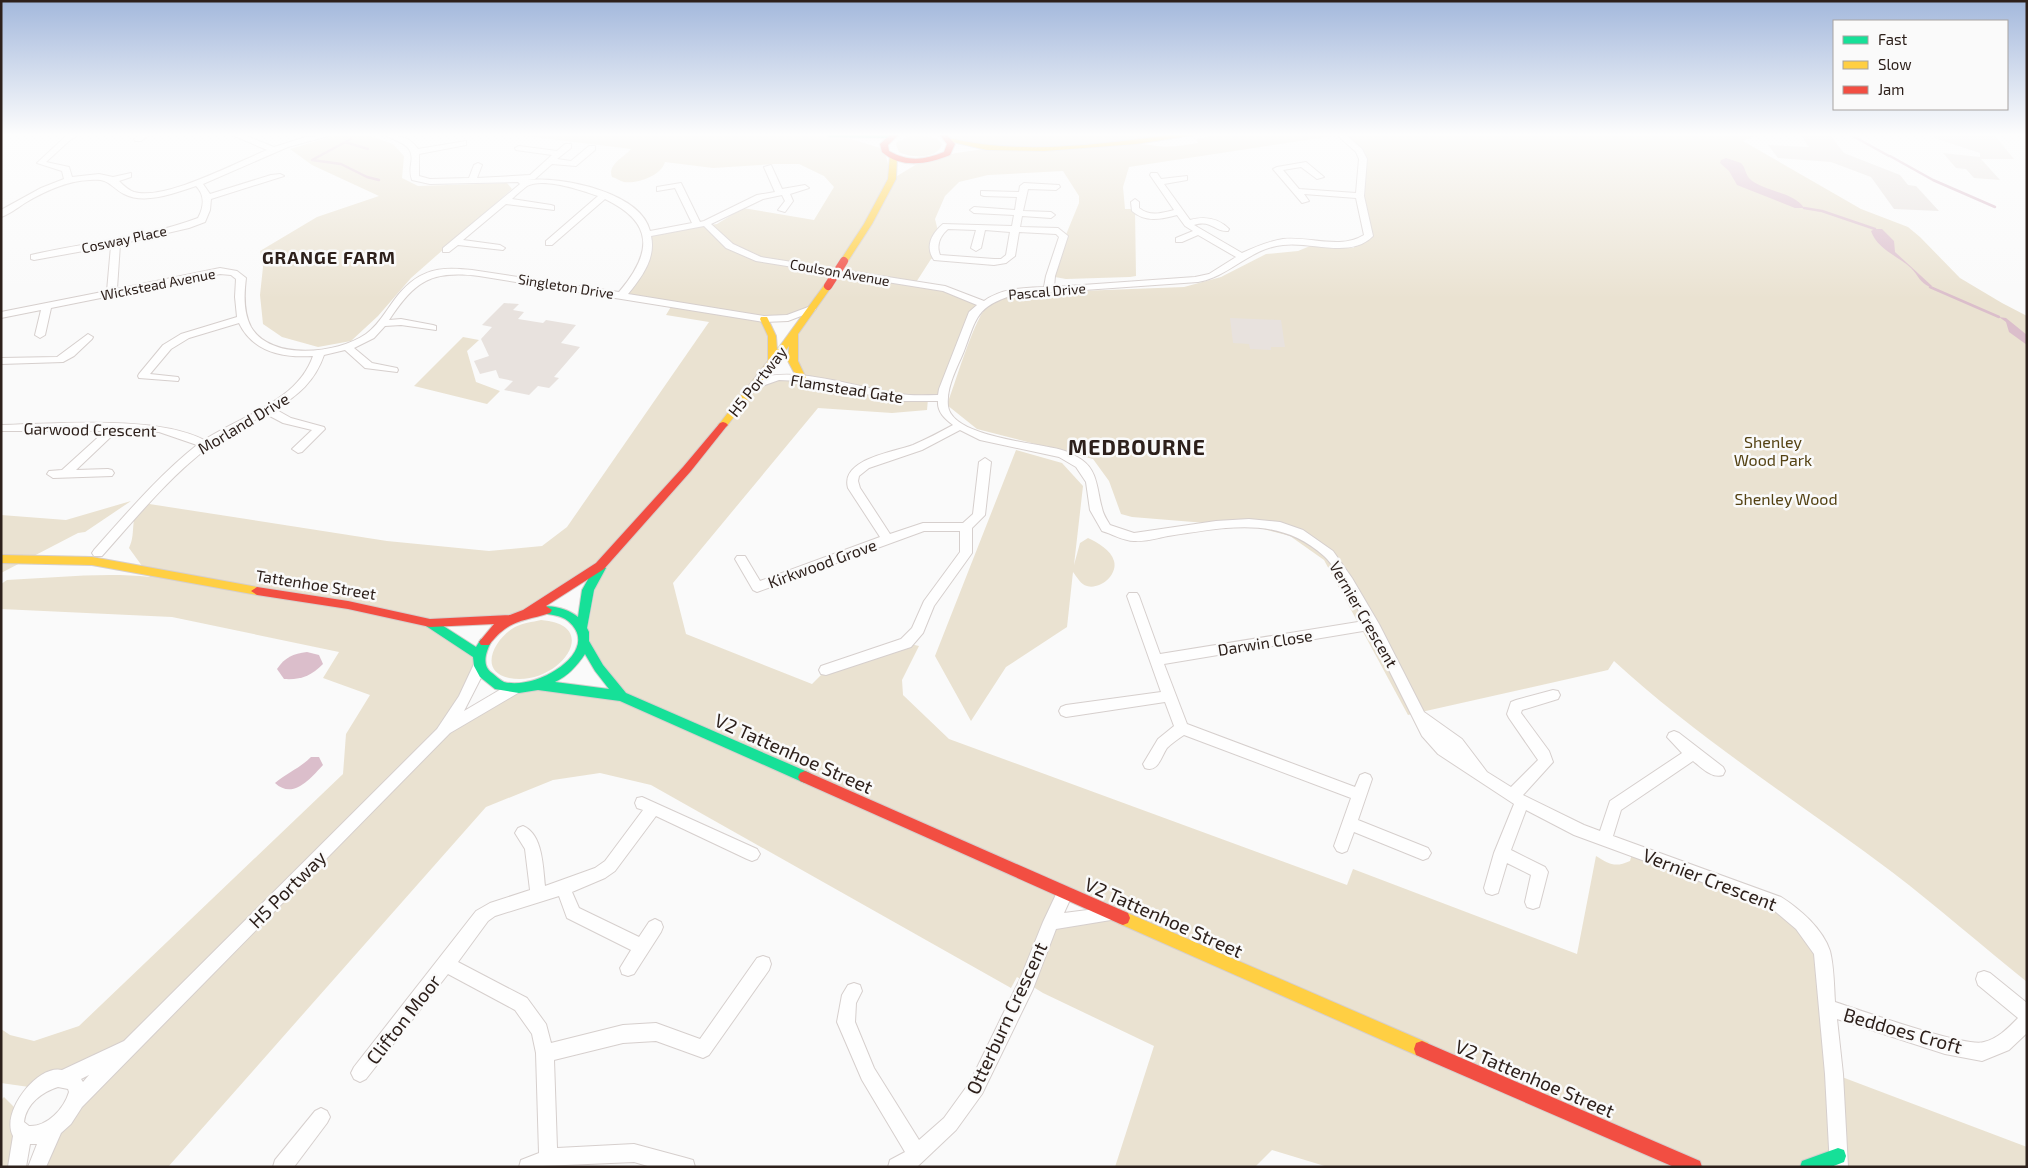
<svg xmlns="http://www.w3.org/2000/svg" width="2028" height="1168" viewBox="0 0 2028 1168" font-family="'Exo 2',sans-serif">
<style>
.green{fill:#eae2d1;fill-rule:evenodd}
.water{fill:#dbbecb}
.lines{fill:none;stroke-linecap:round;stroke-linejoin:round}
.stream{stroke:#dbbecb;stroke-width:2.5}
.building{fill:#e8e2de}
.street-casing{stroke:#d6cfcd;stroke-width:2}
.fast-casing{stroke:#d6cfcd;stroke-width:2}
.slow-casing{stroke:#d6cfcd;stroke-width:2}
.jam-casing{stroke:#d6cfcd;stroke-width:2}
.street{fill:#fefefe;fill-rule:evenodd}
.fast{fill:#16e098;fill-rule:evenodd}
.slow{fill:#ffcf43;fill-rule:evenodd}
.jam{fill:#f24e42;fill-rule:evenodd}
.jam-bridge-casing{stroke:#d6cfcd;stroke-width:9;stroke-linecap:butt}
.jam-bridge{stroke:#f24e42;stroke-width:8}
.labels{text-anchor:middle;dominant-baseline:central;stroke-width:5;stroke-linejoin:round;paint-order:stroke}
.far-street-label{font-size:14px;fill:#2d201b;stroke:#fafafa}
.street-label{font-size:16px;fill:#2d201b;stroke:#fafafa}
.park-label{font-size:16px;fill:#544213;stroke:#fafafa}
.far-district-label{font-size:18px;font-weight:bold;letter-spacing:1px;fill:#2d201b;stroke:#fafafa}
.near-street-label{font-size:19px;fill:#2d201b;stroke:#fafafa}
.district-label{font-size:21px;font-weight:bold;letter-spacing:1px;fill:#2d201b;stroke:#fafafa}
</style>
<rect width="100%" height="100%" fill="#fafafa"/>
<g class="green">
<path d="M337 135H368L393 144 404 156 402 178 418 186 507 183 512 189 411 278 378 316 351 341 318 347 282 337 263 324 260 295 263 267 260 251 317 217 379 196 312 165 290 149Z"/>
<path d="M517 135H895L844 137 884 149 892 179 922 161 956 153 984 149 943 135H1158L1119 143C1130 146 1140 143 1151 145 1167 148 1181 146 1198 143L1196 139 1216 135H1340L1129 167 1123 187 1125 209H1135L1136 276 1130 277 1066 279 1049 276 1079 203V196L1063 171 988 175 959 182 945 196 935 219 938 231 935 257 931 259 915 284 945 289 983 304 978 308 942 398 928 399 927 410 892 413 818 408 673 583 686 634 812 684 826 670 906 643 919 646 902 680 903 695 949 739 1347 885 1353 869 1577 954 1596 856C1609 864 1615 868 1630 861L1633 850 1775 902 1812 935 1834 1074 2027 1147V1167H1839L1838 1156 1808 1167H1462L1460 1165 1461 1167H1328L1272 1150 1255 1167H1115L1154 1046 1043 993 1017 977 1011 988 651 785 600 773 553 780 486 807 168 1167H37L54 1127 130 1045 36 1088 1 1083V1029L10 1035 34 1041 79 1026 343 774 346 734 370 695 323 678 339 652 172 617 1 609V584L7 580C54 578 103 572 150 577L129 548C137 532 128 519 143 503L387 541 489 551 542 546 567 527 709 322 666 315 672 305 622 295 638 275 648 234 717 224 743 208 814 220 834 187 824 176 799 164H775L713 168 665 162C661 176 637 184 624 182 620 181 616 178 612 177 607 165 624 157 631 149ZM811 310 794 334 801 378 778 377 755 385 773 361 764 319 788 318ZM599 568 585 644 621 696 513 689 443 731 479 655 428 627 511 619ZM1065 893 1112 914 1051 922Z"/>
<path d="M913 135 936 138 942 144C937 160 911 158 899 152L896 145 897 142Z"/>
<path d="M1344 135H1756L1743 141 1861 209 1908 227 1920 237 1960 278 2002 303 2027 316V982C1982 946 1938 907 1892 872 1799 802 1700 740 1614 661L1608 670 1408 715 1324 560 1290 536 1255 527 1132 517 1121 514 1109 481 1093 459 977 429 947 405C955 385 975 314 990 303 1000 297 1016 295 1027 293L1184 287 1221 277 1266 254 1298 251 1310 246 1354 248 1353 244 1369 236 1360 196 1363 159Z"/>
<path d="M463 337 479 340 467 351 476 382 500 391 487 404 414 386Z"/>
<path d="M1016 450 1062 463 1083 486 1074 565 1080 543 1088 538C1097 542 1111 550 1114 561 1118 575 1100 590 1087 586 1081 585 1077 577 1073 572L1067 627 1006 667 971 721 935 656Z"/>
<path d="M131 501 85 532 78 533 1 573V515L66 520Z"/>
<path d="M541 620C605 625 557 688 509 678 477 671 495 638 515 627 523 623 532 622 541 620Z"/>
<path d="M4 1097 17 1110V1167H1V1100Z"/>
</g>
<g class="water">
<path d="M1726 158 1741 163C1746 168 1745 175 1751 180 1766 192 1794 192 1804 208H1795L1737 185 1729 171 1720 163 1721 160Z"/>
<path d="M1875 229H1882L1894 241 1895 252 1932 286 1930 287C1920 283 1918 275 1911 268 1898 256 1877 249 1871 231Z"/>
<path d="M1999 317 2006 318 2027 335V345L2009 332 2006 322Z"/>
<path d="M307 652 319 655 323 664C311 676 301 680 284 679L277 669C285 657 293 654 307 652Z"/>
<path d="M311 757H319L323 765C310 779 293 800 275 783 287 773 300 768 311 757Z"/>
</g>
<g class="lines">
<g class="stream">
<path d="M1851 135 1889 156"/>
<path d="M351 139 312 160 341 164 367 177 379 180"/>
<path d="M345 142 368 149"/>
<path d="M1890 156 1933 180 1995 207"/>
<path d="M1804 208 1822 211 1875 229"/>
<path d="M1930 287 1999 317"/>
</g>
</g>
<g class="building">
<path d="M1801 135H1830L1844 153 1900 175 1908 185 1916 186 1939 211 1894 209 1871 177 1831 162 1778 158 1768 145 1809 147Z"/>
<path d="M1934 135H1994L2014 159H1981L2000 180 1974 178 1966 169 1956 168 1943 153 1980 157V153L1934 138Z"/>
<path d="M504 303 519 304 513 310 524 312 518 319 543 323 546 320 576 325 561 343 580 347 554 377 559 378 549 388 538 386 529 395 504 390 513 381 499 378 496 370 480 374 474 361 489 356 481 339 492 327 482 325Z"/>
<path d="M1230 318 1281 320 1285 347H1271V350L1250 349 1249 344 1233 343Z"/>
</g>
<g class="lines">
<g class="street-casing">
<g id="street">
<path d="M67 135H78L69 141 46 162 69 167 72 177 99 174 113 177 131 173V177L119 181C123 185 128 190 134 192 165 201 237 162 267 150L232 135H244L274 147 306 137 332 135 288 147 203 184 210 194 271 175 280 174 284 176 211 199 210 210 205 222 189 228 120 244 117 289 220 268 237 271 246 278C244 294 243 312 251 327 271 361 337 354 366 334 387 319 392 292 420 276 436 267 454 268 472 270L619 292C652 253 655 223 605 199L552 245H546V241L598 196C581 190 543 177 527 186 522 190 516 195 512 199L551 205 554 206V210L506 204 463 240 500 245 505 248 503 250 458 245 449 252H443V248L520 184 518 182 430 184 412 180C410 174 410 170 411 164 415 144 399 143 385 135 399 135 410 137 418 149L466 141V145L419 154V176L430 179 469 178 474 165 478 163 482 165 477 178 530 175 552 155 516 150 515 148 519 146 557 151 565 144H571V148L557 159 571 161 589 146H595V150L576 166 552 164 535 179 527 180C561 176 641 192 650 231L692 223 675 188 657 191V187L681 183 700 222 704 221 757 195 775 192 764 167 771 165 782 189 805 185 809 188 790 194 793 201 785 212 778 210 785 201 782 195 763 199 711 224 733 244 761 257 945 286 984 301C1002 288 1023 288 1044 287L1046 276 1059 237 1056 234 1019 232 1015 256 1006 263 994 265 934 260C925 247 931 234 943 224L1012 226 1014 215 974 213 970 210 974 207 1015 210 1017 197 984 196 981 195V191L1019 192 1020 186 1024 183 1059 185 1060 187 1056 190 1028 189 1023 211 1051 212 1055 215 1051 218 1022 216 1020 227 1058 228 1068 236 1055 276 1054 287 1195 277 1209 274 1236 257 1198 235 1182 242H1176V238L1193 231 1185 226 1177 215C1161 219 1146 223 1132 211L1131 202 1135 199 1139 202V208C1150 217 1162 213 1174 210L1150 175 1151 173H1157L1161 179 1187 176V180L1164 184 1190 220C1205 216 1218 218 1229 229L1228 231C1215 232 1211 219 1194 225L1242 253C1255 247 1269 241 1283 239 1310 236 1339 250 1364 235L1356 198 1304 194 1309 201 1302 203 1273 169 1277 167 1306 162 1324 177 1317 179 1301 167 1283 170 1299 189 1356 193 1359 159 1356 152 1337 135H1346L1362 149 1367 159 1364 196 1373 236C1351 259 1311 241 1283 245 1250 248 1229 277 1198 282L1013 295C976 307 977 317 964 351 957 368 946 387 948 406 952 438 1042 443 1065 451 1071 453 1077 457 1082 460 1098 471 1097 491 1102 508 1103 514 1107 520 1110 525L1134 533 1216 521 1249 519 1280 522 1303 530 1333 551 1352 578 1379 624 1424 712 1462 739 1487 772 1511 787 1538 760 1509 718 1507 714 1511 702 1516 700 1553 690 1558 691 1560 695 1558 699 1522 710 1521 713 1549 751 1553 762 1523 795 1584 825 1600 831 1610 801 1682 753 1667 737 1669 733 1674 731 1679 733 1723 767 1725 771 1723 775C1712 779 1701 767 1693 761L1621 810 1613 836 1781 897C1800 909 1823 929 1830 951 1834 967 1834 986 1835 1002 1860 1010 1966 1048 1984 1042 1999 1038 2008 1028 2018 1018L1978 985 1976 979 1978 973 1984 971 1990 973 2027 1003V1033L2009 1050 1982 1061 1945 1054 1837 1019 1843 1074 1848 1167H1830L1825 1074 1814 954 1796 929 1770 907 1574 835 1526 810 1511 850 1545 867 1548 872 1539 907 1533 909 1527 907 1525 902 1531 875 1507 863 1498 893 1492 895 1486 893 1484 888 1494 853 1514 804 1438 754 1422 736 1369 630 1164 664 1187 724 1355 787 1360 775 1365 773 1370 775 1372 779 1358 820 1428 848 1431 853 1428 858 1423 860 1354 832 1347 851 1342 853 1337 851 1334 846 1351 798 1184 735C1178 739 1172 743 1167 748 1161 757 1158 773 1145 768L1143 764 1158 739 1174 726 1165 702 1066 717 1061 715 1059 711 1061 707 1066 705 1161 692 1127 596 1129 593H1137L1139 596 1160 654 1364 621C1354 602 1339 570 1324 556 1277 514 1224 528 1168 536 1158 538 1145 542 1134 541 1124 541 1112 534 1102 531L1090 510 1086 482 1076 467 1059 457 980 440 960 430 922 450 869 468 859 476 858 481 860 488 890 534 923 523H963L973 514 979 462 985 458 991 462 985 515 972 528V553L934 606 923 633 911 647 826 675 821 674 819 670 821 666 901 639 912 628 924 601 960 552V531H924L757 592 753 590 735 559 737 556H745L760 581 880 537 848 488C840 459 894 452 913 445 927 439 940 432 953 425 945 419 937 412 938 401H901L801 381 779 380 754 389 749 386C776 358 864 390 900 394 912 396 926 395 938 395L939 389 969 312 977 305 943 291 756 261 726 248 704 226 651 236C656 258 642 277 628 294L764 316 787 315 811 306 816 309 814 311 788 321 764 322 479 276C431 270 415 281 389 320L401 319 433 325 436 326V330L401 325 385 326 374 338 354 348 372 363 397 368 398 370 397 372 365 368 345 350 324 355C315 381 298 396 275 409L291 418 324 427 325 429 302 452 298 453 292 449 312 430 283 423 266 414C247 424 227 433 210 446 169 477 136 518 102 556H94L92 553 94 550C127 513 158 476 197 445L159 432 117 431 76 470 108 469 112 470 114 473 112 476 53 478 47 474 49 471 62 470 105 431H1V425C57 424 156 415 204 440 242 415 297 402 313 356 283 358 253 352 239 323L189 338 171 349 150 374 178 377 179 379 178 381 139 378 138 376 139 374 163 345 181 334 237 317 235 297 236 279 231 275 220 274 51 308 45 335 40 338 35 335 41 310 1 318V312L107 291 111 246 34 260 31 259V255C86 242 145 238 198 218 204 207 205 195 196 186 175 193 145 205 124 194 109 186 110 178 90 180 66 181 45 191 25 203 17 208 10 214 1 217V210L41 188 64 179 62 171 37 163ZM948 229 976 230 971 248 976 251 981 248 985 230 1010 232 1006 255 1001 259H994L940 255C936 245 940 236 948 229Z"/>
<path d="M138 135H149L141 141H135L134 139Z"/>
<path d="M88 334 93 337 92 339 74 356 63 362 1 364V358L57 357Z"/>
<path d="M479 663 484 664 486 668 464 711 508 685 513 684 518 685 520 689 518 693 450 733 82 1107 71 1124 61 1133 46 1167H28L37 1144H30L26 1167H8L13 1136C0 1112 38 1064 62 1070L124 1041 437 729 459 696 474 664ZM89 1075 83 1082 81 1079ZM58 1087 68 1089 69 1092C64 1109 47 1127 29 1126L24 1122C26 1104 42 1092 58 1087Z"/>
<path d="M642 797 757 849 760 854 757 859 752 861 747 859 656 816 615 871 605 878 572 892 579 908 639 937 649 922 655 919 661 922 663 927 661 932 634 974 628 976 622 974 620 968 631 950 567 918 559 896 495 916 488 921 458 962 527 998 546 1024 551 1043 623 1025 656 1023 700 1039 757 958 763 956 769 958 771 964 769 970 709 1055 703 1058 656 1041 623 1043 554 1060 557 1148 634 1144 686 1158 693 1160 695 1167H651L634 1162 519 1167 521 1160 539 1153 536 1053 532 1034 515 1010 448 974 366 1079 360 1082 354 1079 351 1073 354 1067 476 911 490 903 530 890 525 849 515 833 518 828 523 826C543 834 543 868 545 886L595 868 605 861 643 810 637 808 635 803 637 798Z"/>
<path d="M1065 886 1071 888 1073 893 1064 913 1111 907 1117 909 1119 914 1117 919 1056 929 1033 989 982 1094 956 1130 918 1166 888 1167 890 1160 905 1152 862 1080 837 1022 842 995 848 985 854 983 860 985 862 991 856 1003 855 1022 874 1068 919 1140 944 1118 970 1082 1020 979 1043 922 1059 888Z"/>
<path d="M321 1108 327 1111 330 1117 327 1123 294 1167H273L275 1160 315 1111Z"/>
</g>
</g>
<g class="fast-casing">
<g id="fast">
<path d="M826 135H897L898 136 894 138 829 137Z"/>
<path d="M600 564 606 568 594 590 587 628 589 632V641L603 665 626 693 810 773 812 777 810 781 805 783 800 781 620 701 538 690 519 693 495 689 480 677 474 666 473 657 426 626 424 623 426 620H434L476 647 481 639H489L491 642C486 652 481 665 492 673 496 676 500 680 504 682 536 691 604 651 568 621 561 615 550 615 542 613L540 610 542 607C552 604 570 610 578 617L582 590 596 565ZM585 654 595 671 609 689 555 682C568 676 577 666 585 654Z"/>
<path d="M1838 1148 1844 1150 1846 1156 1844 1162 1831 1167H1800L1802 1161Z"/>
</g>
</g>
<g class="slow-casing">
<g id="slow">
<path d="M1170 135H1193L1136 144 1044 151 987 150 944 140 948 138C1021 155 1096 145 1170 135Z"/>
<path d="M890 155 897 157 896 179 872 224 848 261 841 263 840 261 864 224 888 179Z"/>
<path d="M828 283 832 286 798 334V361L806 378 804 380H798L788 361 789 346 726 427H720L718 425 720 423 768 361V336L760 319 761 317H767L768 319 776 336 777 350 825 284Z"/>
<path d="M1 555 92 557 257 587 263 591 257 595 92 565 1 563Z"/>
<path d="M1123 911 1428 1043 1430 1049 1428 1055 1422 1057 1416 1055 1118 923 1116 918 1118 913Z"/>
</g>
</g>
<g class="jam-casing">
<g id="jam">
<path d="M890 135H898L888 145 889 151C908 162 925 160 944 152L947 144 940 135H947L955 144 950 155C928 164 901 169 882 152L880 144Z"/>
<path d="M723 422 726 423 728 425 726 427 691 471 604 569 546 606 552 610 550 613C522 622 509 619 489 645H481L479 642 494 624 430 627 348 609 257 595 251 591 257 587 348 601 430 619 510 615 523 610 596 563 683 467 720 423Z"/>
<path d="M805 771 1128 913 1130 918 1128 923 1123 925 1118 923 800 781 798 777 800 773Z"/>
<path d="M1422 1041 1700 1161 1702 1167H1674L1416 1055 1414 1049 1416 1043Z"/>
</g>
</g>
<use href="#street" class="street"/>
<use href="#fast" class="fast"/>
<use href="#slow" class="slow"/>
<use href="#jam" class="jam"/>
<g class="jam-bridge-casing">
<path id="jam-bridge" d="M828 286 844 261"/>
</g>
<use href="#jam-bridge" class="jam-bridge"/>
</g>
<linearGradient id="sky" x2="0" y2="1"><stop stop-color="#a3b8dc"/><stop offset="0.45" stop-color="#fdfdfd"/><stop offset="1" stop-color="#fdfdfd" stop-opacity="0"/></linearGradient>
<rect width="2028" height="299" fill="url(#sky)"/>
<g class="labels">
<g class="far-street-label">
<text transform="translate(124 239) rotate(-12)">Cosway Place</text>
<text transform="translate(840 272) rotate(10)">Coulson Avenue</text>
<text transform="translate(158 284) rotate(-11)">Wickstead Avenue</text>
<text transform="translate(566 286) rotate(9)">Singleton Drive</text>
<text transform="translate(1047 291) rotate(-5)">Pascal Drive</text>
</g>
<g class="street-label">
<text transform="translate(757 381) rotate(-52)">H5 Portway</text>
<text transform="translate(847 388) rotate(9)">Flamstead Gate</text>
<text transform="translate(243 423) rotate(-31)">Morland Drive</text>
<text transform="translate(90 429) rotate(1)">Garwood Crescent</text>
<text transform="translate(822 563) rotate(-20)">Kirkwood Grove</text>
<text transform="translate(316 584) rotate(9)">Tattenhoe Street</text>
<text transform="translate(1364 614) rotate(60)">Vernier Crescent</text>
<text transform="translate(1265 642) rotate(-9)">Darwin Close</text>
</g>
<g class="park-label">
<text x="1773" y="441">Shenley<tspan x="1773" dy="18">Wood Park</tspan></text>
<text x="1786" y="498">Shenley Wood</text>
</g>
<g class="far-district-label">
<text x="329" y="257">GRANGE FARM</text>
</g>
<g class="near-street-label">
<text transform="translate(794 753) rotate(24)">V2 Tattenhoe Street</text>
<text transform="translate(1710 879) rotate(21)">Vernier Crescent</text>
<text transform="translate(287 889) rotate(-45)">H5 Portway</text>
<text transform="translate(1164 917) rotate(24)">V2 Tattenhoe Street</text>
<text transform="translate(1006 1018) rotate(-65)">Otterburn Crescent</text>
<text transform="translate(403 1019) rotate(-52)">Clifton Moor</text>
<text transform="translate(1903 1030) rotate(16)">Beddoes Croft</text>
<text transform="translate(1535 1078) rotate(23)">V2 Tattenhoe Street</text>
</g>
<g class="district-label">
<text x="1137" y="446">MEDBOURNE</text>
</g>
</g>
<rect width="2028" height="1168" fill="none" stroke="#2d201b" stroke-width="5"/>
<rect x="1833" y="20" width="175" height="90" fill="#fafafa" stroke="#a8a3a1"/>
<rect x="1843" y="36" width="25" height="8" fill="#16e098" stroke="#a8a3a1"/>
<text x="1878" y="45" font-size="15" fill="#2d201b">Fast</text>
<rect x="1843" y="61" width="25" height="8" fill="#ffcf43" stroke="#a8a3a1"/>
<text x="1878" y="70" font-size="15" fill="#2d201b">Slow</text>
<rect x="1843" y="86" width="25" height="8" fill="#f24e42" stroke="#a8a3a1"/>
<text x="1878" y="95" font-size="15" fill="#2d201b">Jam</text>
</svg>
